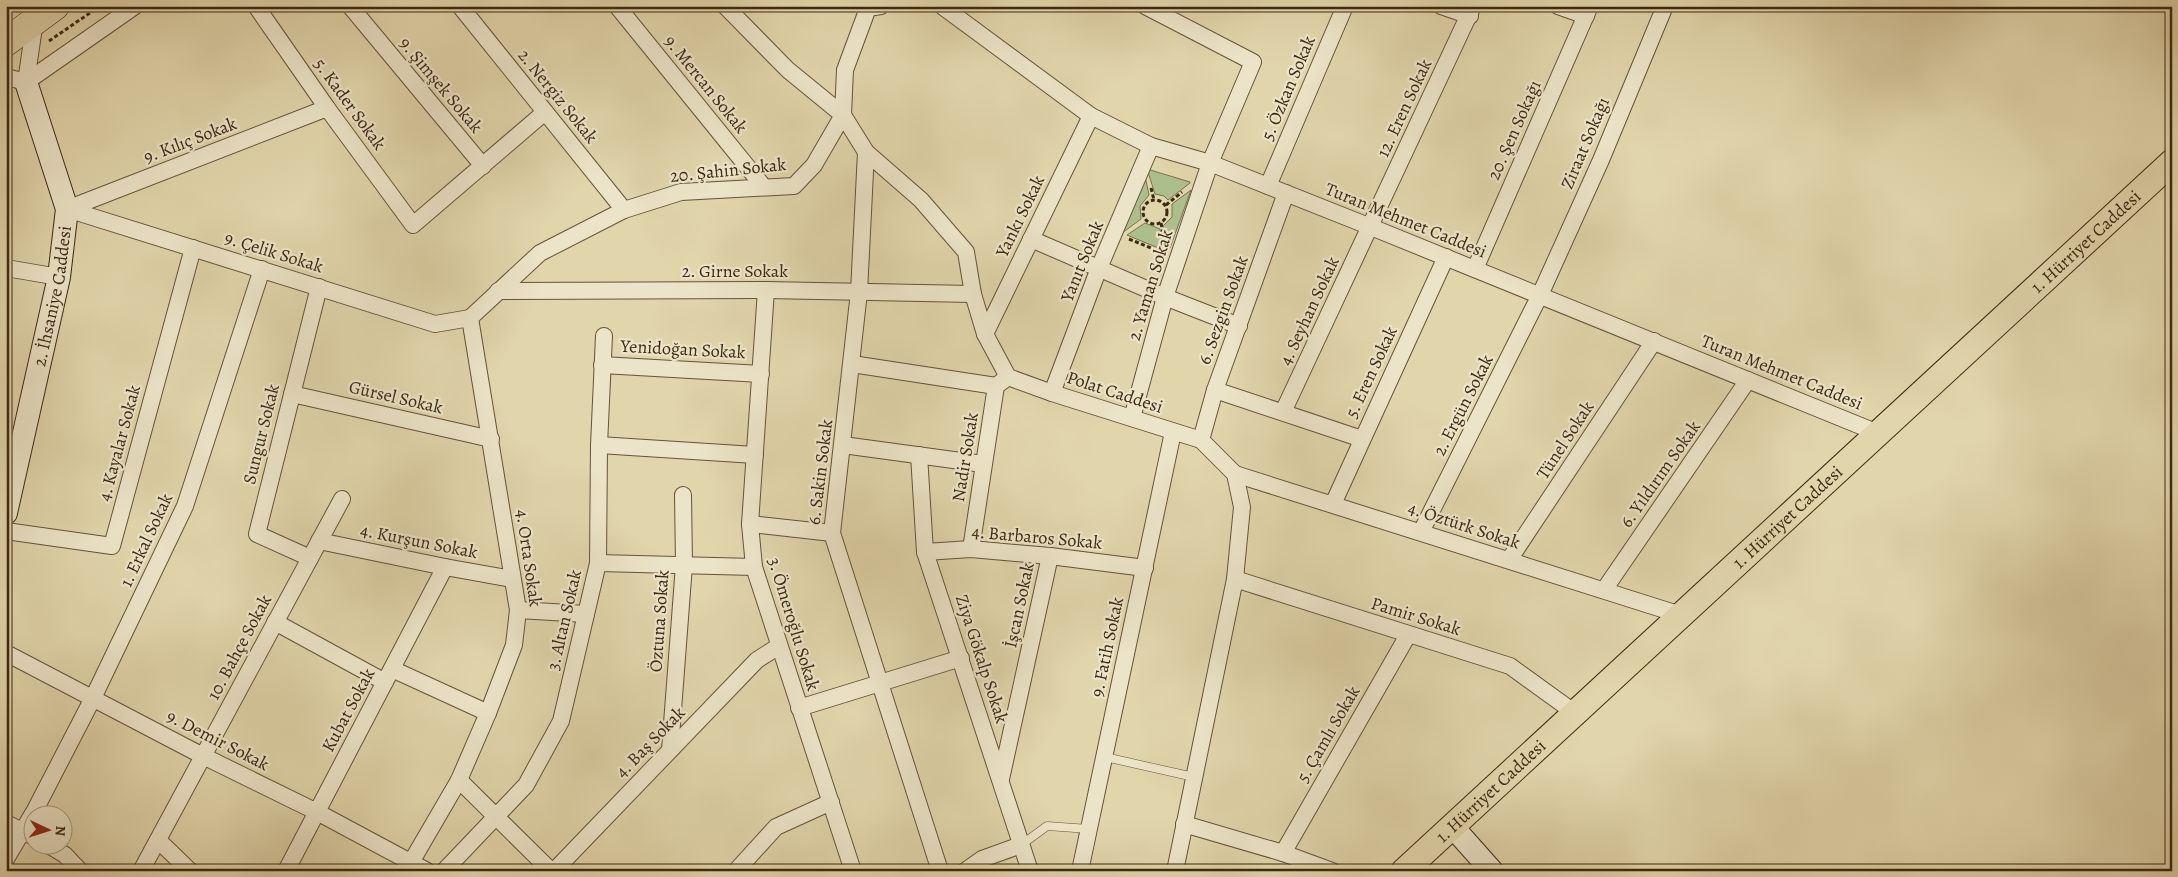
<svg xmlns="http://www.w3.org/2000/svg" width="2178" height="877" viewBox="0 0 2178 877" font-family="Alegreya,serif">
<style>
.green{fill:#adbe8d;stroke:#747350}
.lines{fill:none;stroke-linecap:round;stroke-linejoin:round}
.lane-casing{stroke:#655339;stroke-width:9}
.street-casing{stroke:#655339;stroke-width:18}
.secondary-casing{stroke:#3c2813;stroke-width:24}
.primary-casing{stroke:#3c2813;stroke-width:27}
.highway-casing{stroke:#3c2813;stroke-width:29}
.path{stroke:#3c2813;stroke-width:3;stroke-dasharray:4 2.5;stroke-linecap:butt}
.lane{stroke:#ece4c8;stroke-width:8}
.street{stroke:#ece4c8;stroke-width:16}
.secondary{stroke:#ece4c8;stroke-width:22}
.primary{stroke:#e1d5ab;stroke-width:25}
.highway{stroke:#e1d5ab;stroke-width:28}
.labels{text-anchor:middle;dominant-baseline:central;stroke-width:4.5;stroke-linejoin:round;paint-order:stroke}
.street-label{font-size:18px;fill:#3c2813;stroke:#ece4c8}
</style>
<rect width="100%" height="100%" fill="#e1d5ab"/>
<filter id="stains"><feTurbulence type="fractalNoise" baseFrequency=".004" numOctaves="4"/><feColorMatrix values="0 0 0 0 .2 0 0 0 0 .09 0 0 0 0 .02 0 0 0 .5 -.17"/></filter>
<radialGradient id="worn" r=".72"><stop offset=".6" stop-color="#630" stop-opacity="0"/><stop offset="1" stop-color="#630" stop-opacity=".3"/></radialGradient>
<g class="green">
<path d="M1147 169 1190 182V183L1168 200 1164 196 1155 194Z"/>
<path d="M1144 171 1149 195 1140 206 1141 219 1122 233Z"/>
<path d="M1191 190 1170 248 1168 249 1163 226 1172 217V204Z"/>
<path d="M1145 223 1160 229 1163 250 1127 235Z"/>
</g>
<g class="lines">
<g class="lane-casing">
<g id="lane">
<path d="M1105 757 1194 777"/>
<path d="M1021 845 1047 826 1089 829"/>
</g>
</g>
<g class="street-casing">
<g id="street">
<path d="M256 6 327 108 413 225 545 112"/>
<path d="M350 6 483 166"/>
<path d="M460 6 624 210"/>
<path d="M617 6 763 186"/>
<path d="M881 6 868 8 845 70 843 115 866 152 921 200 966 252 973 294 985 334 1008 377 1052 393 1201 440 1235 474 1242 507 1235 579 1175 871"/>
<path d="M942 6 1091 116 1151 146 1210 163 1371 227 1878 433"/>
<path d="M1441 6 1470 16"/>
<path d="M1558 6 1586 16"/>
<path d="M6 77 26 82 135 6"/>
<path d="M26 82 35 20"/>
<path d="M866 152 859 292 832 533 940 871"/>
<path d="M1268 186 1345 6"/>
<path d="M67 209 435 324 470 318"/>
<path d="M67 209 327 108"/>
<path d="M1031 239 1165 297 1239 326"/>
<path d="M6 268 59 277"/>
<path d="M1475 269 1590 6"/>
<path d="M766 290 750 524 754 567 853 871"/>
<path d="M498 291 766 290 973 294"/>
<path d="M470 318 540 253 624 210 681 192 794 186 814 165 843 115 788 70 725 6"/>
<path d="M985 334 1091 116"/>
<path d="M852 364 996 386"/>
<path d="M602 365 761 374"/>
<path d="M1215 390 1362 439"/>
<path d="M1052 393 1099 268 1151 146"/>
<path d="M292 394 491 439"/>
<path d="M1283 412 1473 6"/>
<path d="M1132 418 1165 297 1210 163 1253 62 1145 6"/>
<path d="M1201 440 1215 390 1286 193"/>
<path d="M599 445 755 455"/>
<path d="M843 445 983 464"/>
<path d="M919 455 925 552 1030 871"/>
<path d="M1235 474 1681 615"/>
<path d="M1333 504 1446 257"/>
<path d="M750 524 832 533"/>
<path d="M6 531 112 546 193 248"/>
<path d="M1421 532 1540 295 1601 160 1665 6"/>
<path d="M319 541 445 567 512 579"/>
<path d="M971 549 996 386 1008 377"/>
<path d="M925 552 971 549 1050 556 1145 568"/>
<path d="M310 558 257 534 319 287"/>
<path d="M1509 560 1654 341"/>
<path d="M598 563 754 567"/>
<path d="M1235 579 1510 666 1575 713"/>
<path d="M1604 590 1748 380"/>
<path d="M518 610 586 614"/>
<path d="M275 622 385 682"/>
<path d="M6 653 203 756 317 812 427 871"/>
<path d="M392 669 488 713"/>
<path d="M799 708 961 658"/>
<path d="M670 750 684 565 683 495"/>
<path d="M1001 779 1050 556"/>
<path d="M459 780 551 871"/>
<path d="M33 814 93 698 185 506 262 269"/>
<path d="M6 823 32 836"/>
<path d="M1184 824 1283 853 1332 871"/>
<path d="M158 840 190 871"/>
<path d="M47 844 65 855 80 871"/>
<path d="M1283 853 1408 635"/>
<path d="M6 859 32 815"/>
<path d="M141 871 342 499"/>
<path d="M286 871 445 567"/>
<path d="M406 871 459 780 488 713 514 645 518 610 470 318"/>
<path d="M444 871 526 785 561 721 598 563 599 445 604 336"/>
<path d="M554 871 757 660 779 646"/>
<path d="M736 871 776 827 831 802"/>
<path d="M965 871 982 859 1021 845"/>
<path d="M1080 871 1173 432"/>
</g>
</g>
<g class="secondary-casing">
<g id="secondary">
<path id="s1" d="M6 513 59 277 67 209 26 82"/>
<path d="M1452 826 1492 871"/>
</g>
</g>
<g class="primary-casing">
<g id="primary">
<path id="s2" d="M1404 871 2172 162"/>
</g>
</g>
<g class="highway-casing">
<path id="highway" d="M6 42 55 6"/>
</g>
<g class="path">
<path d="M49 41 100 6"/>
<path d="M1151 188 1154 200"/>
<circle cx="1155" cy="212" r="12"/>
<path d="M1166 205 1182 192"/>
<path d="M1161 223 1165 244"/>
<path d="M1129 239 1163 253"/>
</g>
<use href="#lane" class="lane"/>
<use href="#street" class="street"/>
<use href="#secondary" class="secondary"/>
<use href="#primary" class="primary"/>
<use href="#highway" class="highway"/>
</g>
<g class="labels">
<g class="street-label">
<text transform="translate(706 84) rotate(51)">9. Mercan Sokak</text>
<text transform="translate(441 85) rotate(50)">9. Şimşek Sokak</text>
<text transform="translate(1288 88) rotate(-67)">5. Özkan Sokak</text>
<text transform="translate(558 96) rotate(51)">2. Nergiz Sokak</text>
<text transform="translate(350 104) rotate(54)">5. Kader Sokak</text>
<text transform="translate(1404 108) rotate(-65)">12. Eren Sokak</text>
<text transform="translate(1514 130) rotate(-66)">20. Şen Sokağı</text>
<text transform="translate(190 140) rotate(-21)">9. Kılıç Sokak</text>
<text transform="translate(1585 143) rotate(-67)">Ziraat Sokağı</text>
<text transform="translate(728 170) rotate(-6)">20. Şahin Sokak</text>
<text transform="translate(1020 216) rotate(-64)">Yankı Sokak</text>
<text transform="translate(1406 220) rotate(22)">Turan Mehmet Caddesi</text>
<text stroke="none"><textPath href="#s2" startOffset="928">1. Hürriyet Caddesi</textPath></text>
<text transform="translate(274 252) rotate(17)">9. Çelik Sokak</text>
<text transform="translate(1082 261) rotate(-68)">Yanıt Sokak</text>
<text x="735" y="271">2. Girne Sokak</text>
<text transform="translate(1150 285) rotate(-73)">2. Yaman Sokak</text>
<text stroke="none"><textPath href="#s1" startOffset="222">2. İhsaniye Caddesi</textPath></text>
<text transform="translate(1223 310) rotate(-70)">6. Sezgin Sokak</text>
<text transform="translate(1309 311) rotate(-65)">4. Seyhan Sokak</text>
<text transform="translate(683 349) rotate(3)">Yenidoğan Sokak</text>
<text transform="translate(1371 372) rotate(-65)">5. Eren Sokak</text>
<text transform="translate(1782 372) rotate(22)">Turan Mehmet Caddesi</text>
<text transform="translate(1115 392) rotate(18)">Polat Caddesi</text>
<text transform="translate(396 397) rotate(13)">Gürsel Sokak</text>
<text transform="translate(1463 405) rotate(-63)">2. Ergün Sokak</text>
<text transform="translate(261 434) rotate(-76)">Sungur Sokak</text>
<text transform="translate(1565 440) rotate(-57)">Tünel Sokak</text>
<text transform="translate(119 443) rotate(-75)">4. Kayalar Sokak</text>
<text transform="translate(965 457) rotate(-81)">Nadir Sokak</text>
<text transform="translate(820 472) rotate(-83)">6. Sakin Sokak</text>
<text transform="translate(1660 474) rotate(-55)">6. Yıldırım Sokak</text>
<text stroke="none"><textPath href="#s2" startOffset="522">1. Hürriyet Caddesi</textPath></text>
<text transform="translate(1464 525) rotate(18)">4. Öztürk Sokak</text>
<text transform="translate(1037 537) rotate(5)">4. Barbaros Sokak</text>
<text transform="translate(146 540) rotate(-65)">1. Erkal Sokak</text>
<text transform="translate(419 541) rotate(11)">4. Kurşun Sokak</text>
<text transform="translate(529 558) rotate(82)">4. Orta Sokak</text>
<text transform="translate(1019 605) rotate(-78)">İşcan Sokak</text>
<text transform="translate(1416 616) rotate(17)">Pamir Sokak</text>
<text transform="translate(564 620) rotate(-77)">3. Altan Sokak</text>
<text transform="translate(659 621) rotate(-86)">Öztuna Sokak</text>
<text transform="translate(794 624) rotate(73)">3. Ömeroğlu Sokak</text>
<text transform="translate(239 647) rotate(-62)">10. Bahçe Sokak</text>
<text transform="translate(1107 647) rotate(-78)">9. Fatih Sokak</text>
<text transform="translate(982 659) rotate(72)">Ziya Gökalp Sokak</text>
<text transform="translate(348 710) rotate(-62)">Kubat Sokak</text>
<text transform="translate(1328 734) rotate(-60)">5. Çamlı Sokak</text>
<text transform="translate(218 740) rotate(27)">9. Demir Sokak</text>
<text transform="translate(650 742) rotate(-46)">4. Baş Sokak</text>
<text stroke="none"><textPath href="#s2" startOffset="118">1. Hürriyet Caddesi</textPath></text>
</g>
</g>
<rect width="2178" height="877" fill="none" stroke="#e1d5ab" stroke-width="25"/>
<rect x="8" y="8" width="2163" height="862" fill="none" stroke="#3c2813" stroke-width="2.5"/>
<rect x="12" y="12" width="2153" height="852" fill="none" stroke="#3c2813"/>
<g transform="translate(48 830) rotate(94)"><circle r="24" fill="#ece4c8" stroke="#a69980"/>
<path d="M0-4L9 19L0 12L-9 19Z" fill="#8f2418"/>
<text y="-8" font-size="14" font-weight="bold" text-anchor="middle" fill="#3c2813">N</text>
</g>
<rect width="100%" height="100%" filter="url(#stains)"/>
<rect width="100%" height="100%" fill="url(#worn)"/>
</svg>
